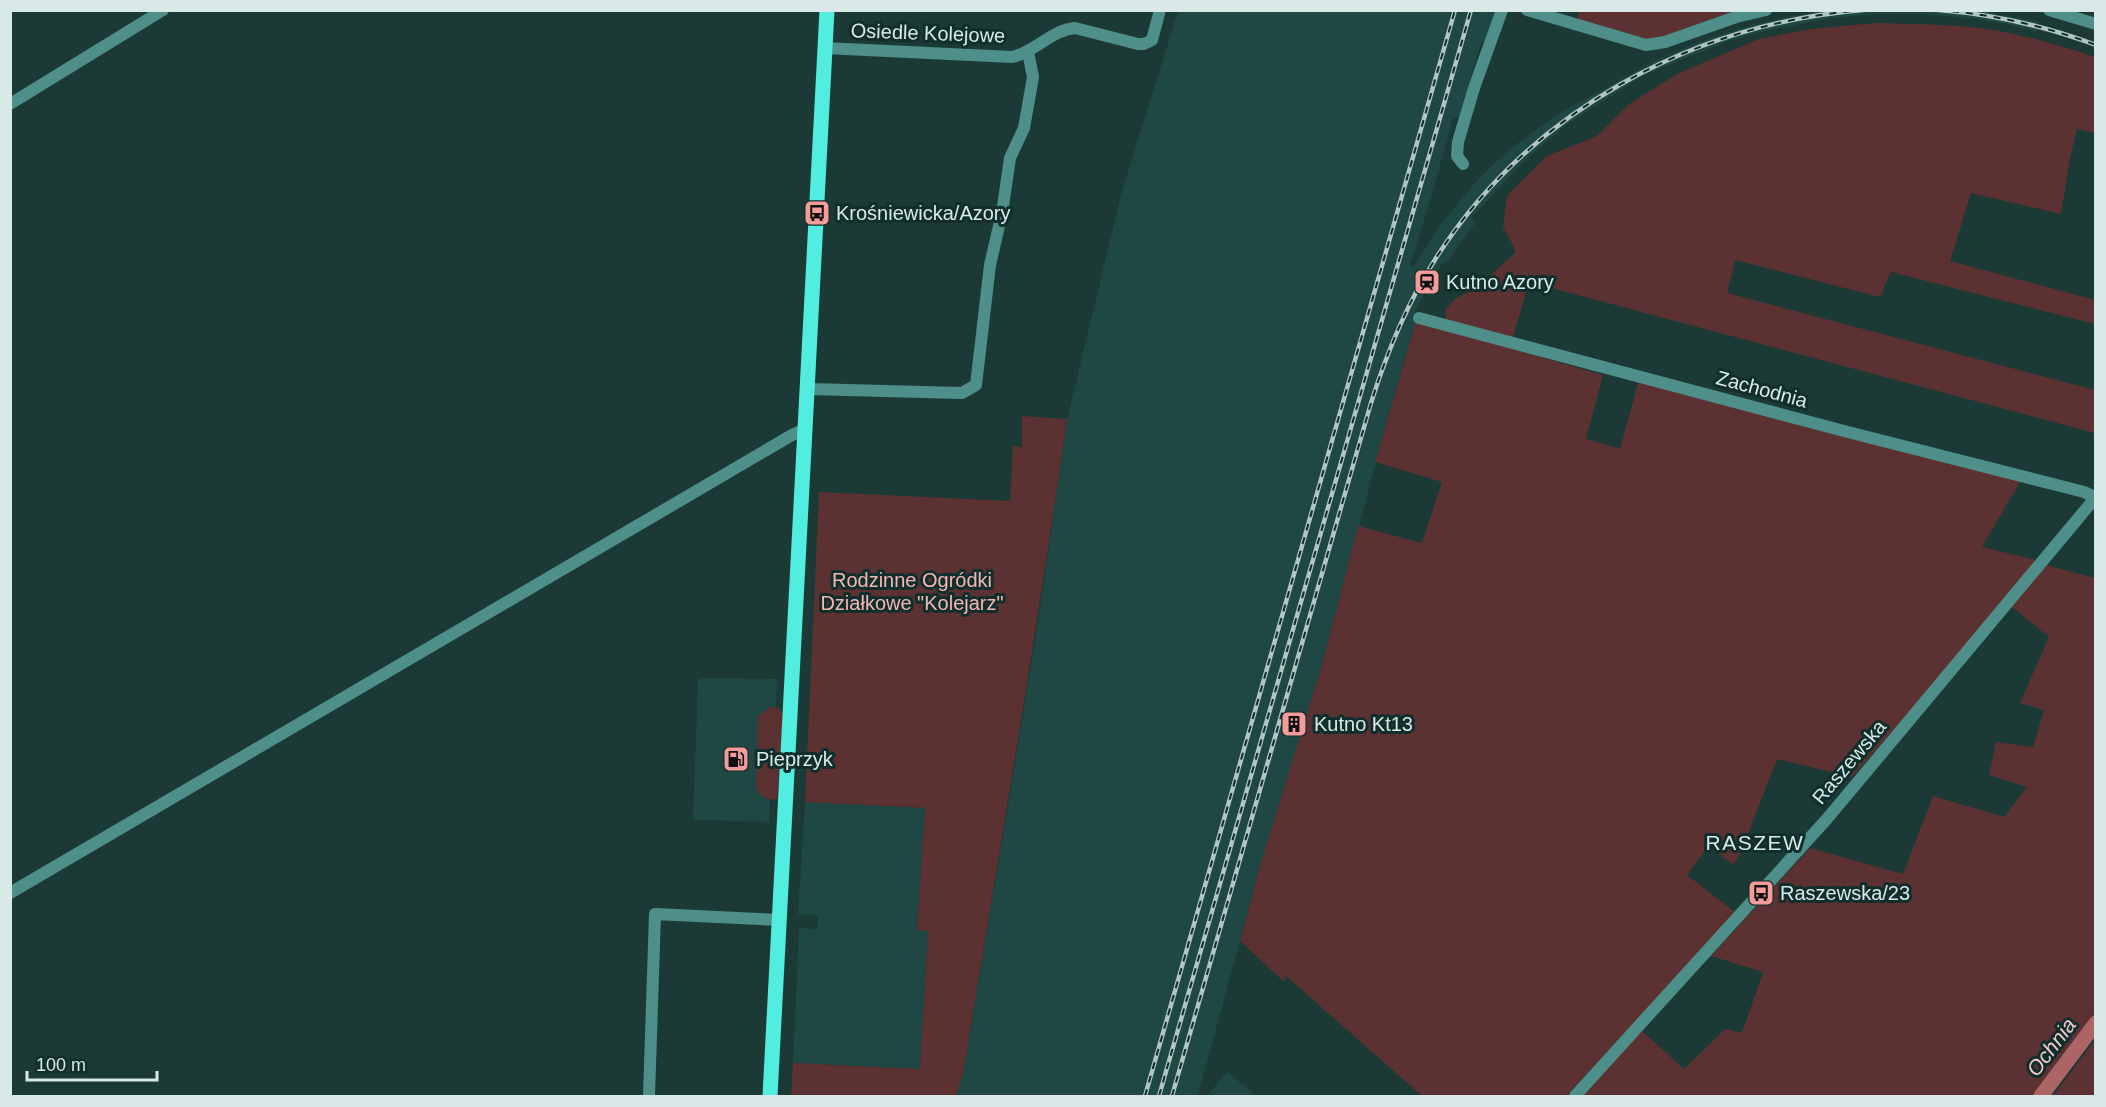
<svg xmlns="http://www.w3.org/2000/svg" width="2106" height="1107" viewBox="0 0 2106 1107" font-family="Helvetica,sans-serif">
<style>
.built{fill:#1f4743}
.green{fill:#5b3131}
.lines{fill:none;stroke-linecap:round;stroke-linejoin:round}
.river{stroke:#ad6464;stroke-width:15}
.minor{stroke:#4e9089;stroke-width:12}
.major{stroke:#51eddf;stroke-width:15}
.rail-casing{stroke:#b1c5c3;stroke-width:4.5}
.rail{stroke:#102f2c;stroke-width:2;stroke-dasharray:7;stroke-linecap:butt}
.labels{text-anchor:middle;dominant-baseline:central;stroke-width:6;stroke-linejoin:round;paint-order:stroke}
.street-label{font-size:20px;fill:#d8e9e7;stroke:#102f2c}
.poi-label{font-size:20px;fill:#d8e9e7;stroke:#102f2c;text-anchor:start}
.park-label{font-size:20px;fill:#f5b5b3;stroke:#102f2c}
.neighbourhood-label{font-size:21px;letter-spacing:1.5px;fill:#d8e9e7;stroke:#102f2c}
.water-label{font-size:21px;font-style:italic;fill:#f6cac9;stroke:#102f2c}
</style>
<rect width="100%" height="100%" fill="#1b3a36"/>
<g class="built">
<path d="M1827 10 1978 11 2039 22 2036 32 2008 24 1982 20 1924 14H1877L1831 18 1755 33 1726 42 1644 75 1566 125 1523 162 1471 218 1476 222 1445 264 1442 263 1411 318 1416 321 1396 387 1322 665 1268 847 1261 862 1198 1096H956L963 1073 1009 800 1040 609 1067 419 1122 191 1178 11H1495L1486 40 1481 43 1459 117 1453 118 1431 198 1410 265 1414 267 1439 226 1479 178 1510 149 1558 114 1653 62 1696 43 1752 25 1805 14Z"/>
<path d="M698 678 777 679 769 822 693 820Z"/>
<path d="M805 802 925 808 917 930 928 931 920 1069 793 1063 799 928 818 929V915L798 914Z"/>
<path d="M1227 1072 1257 1096H1207Z"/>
</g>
<g class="green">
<path d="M1579 11H1740L1719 16 1658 41 1641 42 1576 23Z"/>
<path d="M1875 23C1912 24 1950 24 1987 29 2024 35 2060 45 2095 57V133L2077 129 2070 158 2061 214 1971 193 1950 261 2095 300V324L1891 272 1880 297 1735 260 1727 293 2095 390V433L1529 282 1512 340 1446 320 1445 310 1456 298 1479 287 1486 279 1515 253 1514 247 1503 227 1507 196 1547 156 1597 136 1629 104 1679 73 1759 39 1811 29Z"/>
<path d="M1416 321 1603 375 1586 439 1620 449 1639 380 2021 480 1982 547 2036 560 1997 613 1852 777 1777 759 1741 852 1733 865 1709 845 1687 875 1736 913 1702 955 1627 1030 1566 1096H1422L1286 976 1284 982 1240 941 1261 862 1322 665 1358 526 1422 543 1442 482 1375 462Z"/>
<path d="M1022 416 1067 419C1036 638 999 855 963 1073L956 1096H791L793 1063 920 1069 928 931 917 930 925 808 805 802 819 492 1010 501 1013 446 1022 447Z"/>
<path d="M2046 565 2095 578V1012L2032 1096H1580L1642 1031 1684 1069 1725 1029 1742 1033 1763 972 1711 956 1810 848 1903 874 1933 796 2004 817 2027 787 1989 775 1996 742 2033 747 2044 710 2020 703 2049 637 2012 607Z"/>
<path d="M772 706 779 708 783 714 777 799C767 801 761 797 756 788L758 716Z"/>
<path d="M2095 1040V1096H2053Z"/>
</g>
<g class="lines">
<path class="river" d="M2041 1096 2096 1023"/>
<g class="minor">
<path d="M1527 10 1646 45 1665 42 1736 17 1766 10"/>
<path d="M2049 10 2096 24"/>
<path d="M825 48 1012 57C1036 52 1051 30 1075 28L1138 44H1144L1152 40 1160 10"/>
<path d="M10 104 163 10"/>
<path d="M1463 164 1457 156 1458 142 1474 88 1502 10"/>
<path d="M1419 318 1844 431 2084 492 2095 497"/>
<path d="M808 389 962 393 976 385 990 265 1002 213 1010 158 1024 128 1033 77 1028 52"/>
<path d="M10 893 792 435 805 429"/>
<path d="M649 1096 655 914 779 920"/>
<path d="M1575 1096 1826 820 2096 497"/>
</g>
<path class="major" d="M770 1096 827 10"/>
<g class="rail-casing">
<g id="rail">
<path d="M1938 10C1992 14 2045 26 2096 45"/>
<path d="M1145 1096 1455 10"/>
<path d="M1159 1096 1471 10"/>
<path d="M1172 1096 1371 403C1387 352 1407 303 1436 258 1529 112 1692 24 1863 10"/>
</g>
</g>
<use href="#rail" class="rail"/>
</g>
<defs>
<g id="bus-square" transform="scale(1.35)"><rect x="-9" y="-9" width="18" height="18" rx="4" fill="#f59b99" stroke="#102f2c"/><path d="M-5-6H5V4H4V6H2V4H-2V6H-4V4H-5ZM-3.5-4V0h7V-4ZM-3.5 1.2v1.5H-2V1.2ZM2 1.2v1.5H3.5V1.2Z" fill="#111"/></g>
<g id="station-square" transform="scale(1.35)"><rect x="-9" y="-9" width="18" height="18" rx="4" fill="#f59b99" stroke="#102f2c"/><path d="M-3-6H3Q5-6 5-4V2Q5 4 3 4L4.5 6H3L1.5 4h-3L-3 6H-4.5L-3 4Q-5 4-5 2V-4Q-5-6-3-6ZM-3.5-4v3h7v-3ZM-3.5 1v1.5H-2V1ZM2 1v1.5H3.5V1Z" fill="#111"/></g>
<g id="building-square" transform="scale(1.35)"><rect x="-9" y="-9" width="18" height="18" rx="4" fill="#f59b99" stroke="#102f2c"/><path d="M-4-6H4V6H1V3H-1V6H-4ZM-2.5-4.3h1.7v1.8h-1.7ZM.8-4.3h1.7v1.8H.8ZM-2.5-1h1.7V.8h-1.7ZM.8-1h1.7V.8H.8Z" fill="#111"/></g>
<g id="fuel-square" transform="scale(1.35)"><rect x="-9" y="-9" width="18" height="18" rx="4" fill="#f59b99" stroke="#102f2c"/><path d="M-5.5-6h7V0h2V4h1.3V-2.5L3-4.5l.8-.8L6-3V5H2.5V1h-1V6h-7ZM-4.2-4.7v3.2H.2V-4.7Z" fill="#111"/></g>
</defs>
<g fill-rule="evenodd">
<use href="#bus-square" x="817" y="213"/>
<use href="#station-square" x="1427" y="282"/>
<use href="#building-square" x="1294" y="724"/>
<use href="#fuel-square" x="736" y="759"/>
<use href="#bus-square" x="1761" y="893"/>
</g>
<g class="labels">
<g class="street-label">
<text transform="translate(928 33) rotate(2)">Osiedle Kolejowe</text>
<text transform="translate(1762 389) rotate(15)">Zachodnia</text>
<text transform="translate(1849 762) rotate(-50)">Raszewska</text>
</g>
<g class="poi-label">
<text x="836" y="213">Krośniewicka/Azory</text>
<text x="1446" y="282">Kutno Azory</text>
<text x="1314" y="724">Kutno Kt13</text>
<text x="756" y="759">Pieprzyk</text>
<text x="1780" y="893">Raszewska/23</text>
</g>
<g class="park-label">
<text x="912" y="580">Rodzinne Ogródki<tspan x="912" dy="23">Działkowe "Kolejarz"</tspan></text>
</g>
<g class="neighbourhood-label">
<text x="1755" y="842">RASZEW</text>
</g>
<g class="water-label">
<text transform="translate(2051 1047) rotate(-53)">Ochnia</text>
</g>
</g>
<rect width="2106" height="1107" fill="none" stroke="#d8e9e7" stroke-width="24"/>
<path d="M27 1071v9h130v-9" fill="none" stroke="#d8e9e7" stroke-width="3"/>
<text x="36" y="1071" font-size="18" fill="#d8e9e7" stroke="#102f2c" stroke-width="4.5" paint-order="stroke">100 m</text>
</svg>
